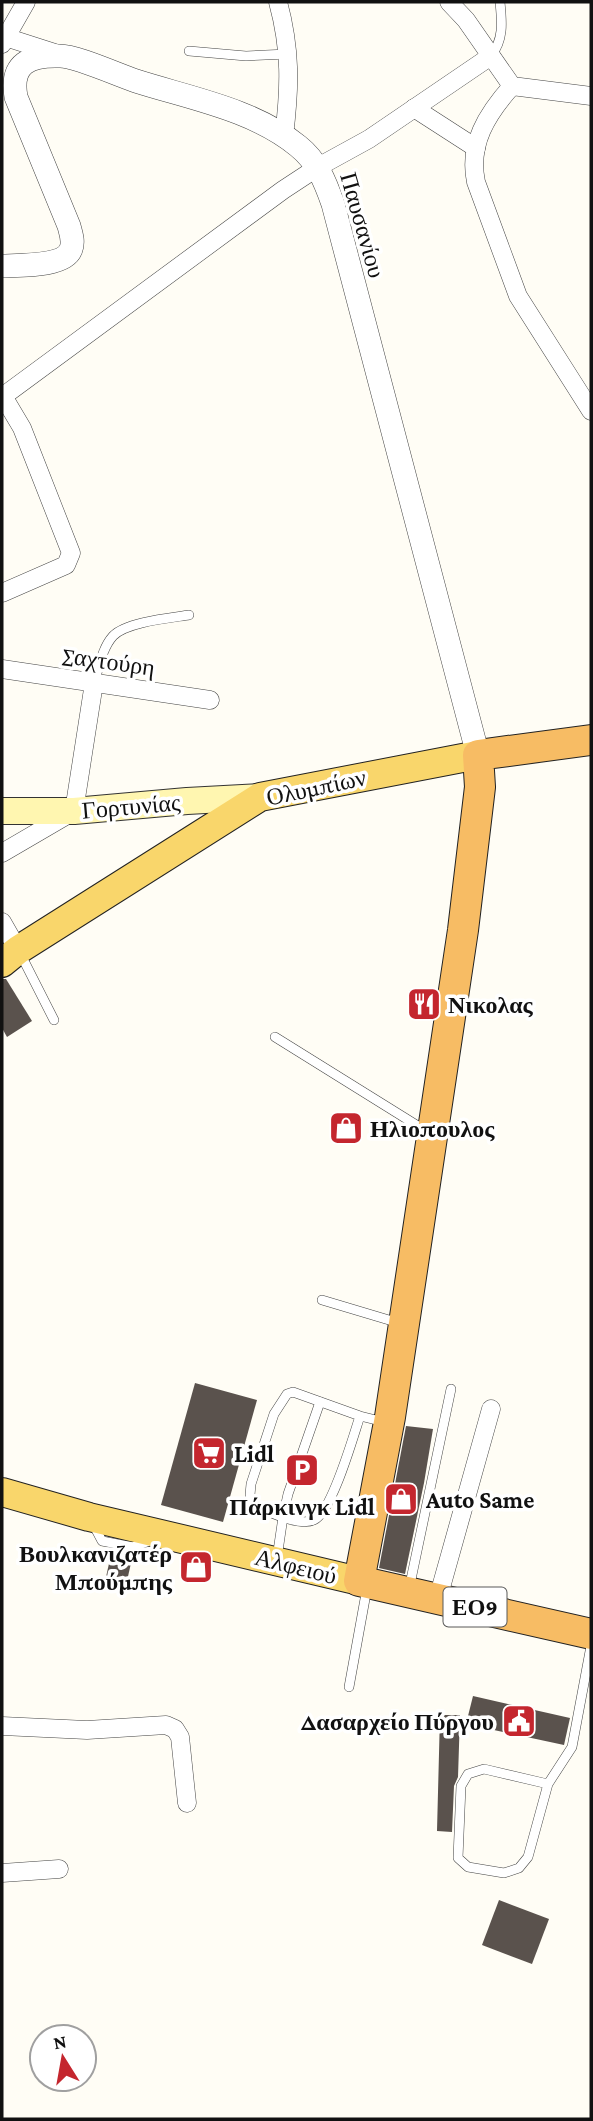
<svg xmlns="http://www.w3.org/2000/svg" width="593" height="2121" viewBox="0 0 593 2121" font-family="'Crimson Pro',serif">
<style>
.building{fill:#5a524d}
.lines{fill:none;stroke-linecap:round;stroke-linejoin:round}
.service-casing{stroke:#444;stroke-width:10}
.minor-casing{stroke:#444;stroke-width:19}
.tertiary-casing{stroke:#444;stroke-width:24}
.secondary-casing{stroke:#333;stroke-width:28}
.primary-casing{stroke:#222;stroke-width:30}
.trunk-casing{stroke:#222;stroke-width:32}
.service{stroke:#fff;stroke-width:9}
.minor{stroke:#fff;stroke-width:18}
.tertiary{stroke:#fff;stroke-width:23}
.secondary{stroke:#fff6b0;stroke-width:26}
.primary{stroke:#f9d66b;stroke-width:28}
.trunk{stroke:#f7bc64;stroke-width:30}
.labels{text-anchor:middle;dominant-baseline:central;stroke-width:7;stroke-linejoin:round;paint-order:stroke}
.shield{fill:#fff;stroke:#585858;stroke-width:2}
.shield-label{font-size:23px;font-weight:bold;fill:#111}
.street-label{font-size:24px;fill:#111;stroke:#fff}
.poi-label{font-size:24px;font-weight:bold;fill:#111;stroke:#fff;text-anchor:start}
</style>
<rect width="100%" height="100%" fill="#fffdf5"/>
<g class="building">
<path d="M2 979H6L32 1021 7 1037 2 1028Z"/>
<path d="M195 1383 257 1400 223 1522 161 1505Z"/>
<path d="M406 1426 433 1429 424 1483 405 1574 379 1568Z"/>
<path d="M112 1550 133 1554 127 1581 106 1577Z"/>
<path d="M473 1696 570 1718 564 1745 466 1724Z"/>
<path d="M440 1715H460L458 1777 454 1786 452 1832 437 1831Z"/>
<path d="M499 1900 549 1919 532 1964 482 1945Z"/>
</g>
<g class="lines">
<g class="service-casing">
<g id="service">
<path d="M189 51 246 56 288 54"/>
<path d="M491 56C504 39 502 22 500 2"/>
<path d="M94 683C99 668 102 648 113 636 126 622 170 618 189 615"/>
<path d="M20 953 54 1020"/>
<path d="M275 1037 426 1131"/>
<path d="M322 1300 399 1323"/>
<path d="M360 1416C353 1437 332 1512 314 1520 299 1527 264 1511 252 1502L250 1495 251 1484 274 1414 287 1394 293 1392 360 1416 384 1422"/>
<path d="M93 1524 102 1541 133 1547 152 1540"/>
<path d="M277 1558 283 1517 288 1494 320 1402"/>
<path d="M409 1589 451 1389"/>
<path d="M349 1687 367 1588"/>
<path d="M548 1784 484 1769 468 1774 461 1786 458 1858 468 1867 504 1873 519 1868 528 1857 548 1784 572 1747 591 1646"/>
</g>
</g>
<g class="minor-casing">
<g id="minor">
<path d="M278 2C291 50 290 87 284 136"/>
<path d="M449 2 466 20 512 86 591 96"/>
<path d="M2 36 55 53"/>
<path d="M2 44 26 2"/>
<path d="M512 86C487 114 468 144 476 182L518 296 591 411"/>
<path d="M414 108 476 148"/>
<path d="M2 397 283 190 318 167 369 139 491 56"/>
<path d="M2 593 66 565 71 553 22 428 3 396"/>
<path d="M2 669 210 700"/>
<path d="M2 853 74 811 94 683"/>
<path d="M2 922 18 950"/>
<path d="M438 1598 491 1409"/>
<path d="M2 1726 87 1730 166 1725 175 1729 180 1737 187 1803"/>
<path d="M2 1873 59 1869"/>
</g>
</g>
<g class="tertiary-casing">
<path id="tertiary" d="M2 266C18 265 65 267 71 249 74 241 71 234 69 226L16 97C10 63 30 55 60 56 76 56 118 75 136 81 189 98 253 109 298 146 317 161 325 181 333 204L478 755"/>
</g>
<g class="secondary-casing">
<path id="secondary" d="M2 811H74L187 801 260 797"/>
</g>
<g class="primary-casing">
<g id="primary">
<path d="M2 963 18 950 260 797 478 755"/>
<path d="M2 1492 89 1517 359 1581"/>
</g>
</g>
<g class="trunk-casing">
<path id="trunk" d="M591 740 478 755 480 787 463 930 390 1417 359 1581 591 1634"/>
</g>
<use href="#service" class="service"/>
<use href="#minor" class="minor"/>
<use href="#tertiary" class="tertiary"/>
<use href="#secondary" class="secondary"/>
<use href="#primary" class="primary"/>
<use href="#trunk" class="trunk"/>
</g>
<defs>
<g id="restaurant-square" transform="scale(1.75)"><rect x="-9" y="-9" width="18" height="18" rx="4" fill="#c4262e" stroke="#fff"/><path d="M-5-6h1v4h1v-4h1v4h1v-4h1v5L-1.5 .5V6h-2V.5L-5-1ZM5-6V6H3V1.5H1.5Q1.5-4 5-6Z" fill="#fff"/></g>
<g id="shop-square" transform="scale(1.75)"><rect x="-9" y="-9" width="18" height="18" rx="4" fill="#c4262e" stroke="#fff"/><path d="M-5-2.5h2.3a2.7 3.5 0 0 1 5.4 0H5L5.5 6h-11ZM-1.5-2.5h3a1.5 2.3 0 0 0-3 0Z" fill="#fff"/></g>
<g id="supermarket-square" transform="scale(1.75)"><rect x="-9" y="-9" width="18" height="18" rx="4" fill="#c4262e" stroke="#fff"/><path d="M-6-5.5h2.5l.6 2H6L4.5 2H-2.5L-4.4-4H-6ZM-1.5 3.2a1.3 1.3 0 1 0 .1 0ZM3 3.2a1.3 1.3 0 1 0 .1 0Z" fill="#fff"/></g>
<g id="parking-square" transform="scale(1.75)"><rect x="-9" y="-9" width="18" height="18" rx="4" fill="#c4262e" stroke="#fff"/><path d="M-3.5-5.5H1a3.5 3.5 0 0 1 0 7H-1V5.5H-3.5ZM-1-3.4V-.6H.8a1.4 1.4 0 0 0 0-2.8Z" fill="#fff"/></g>
<g id="civic-square" transform="scale(1.75)"><rect x="-9" y="-9" width="18" height="18" rx="4" fill="#c4262e" stroke="#fff"/><path d="M-.6-6.5H3V-4.5H.6V-3L4-1V1h2V6H-6V1h2V-1L-.6-3ZM-1.2 2.5V6h2.4V2.5Z" fill="#fff"/></g>
</defs>
<g fill-rule="evenodd">
<use href="#restaurant-square" x="424" y="1004"/>
<use href="#shop-square" x="346" y="1128"/>
<use href="#supermarket-square" x="209" y="1453"/>
<use href="#parking-square" x="302" y="1470"/>
<use href="#shop-square" x="401" y="1499"/>
<use href="#shop-square" x="196" y="1567"/>
<use href="#civic-square" x="519" y="1721"/>
</g>
<g class="labels">
<rect class="shield" x="443.5" y="1587.5" width="63" height="39" rx="5"/>
<g class="shield-label">
<text x="475" y="1607">ΕΟ9</text>
</g>
<g class="street-label">
<text transform="translate(363 225) rotate(74)">Παυσανίου</text>
<text transform="translate(109 661) rotate(8)">Σαχτούρη</text>
<text transform="translate(316 787) rotate(-12)">Ολυμπίων</text>
<text transform="translate(131 806) rotate(-5)">Γορτυνίας</text>
<text transform="translate(296 1566) rotate(14)">Αλφειού</text>
</g>
<g class="poi-label">
<text x="448" y="1004">Νικολας</text>
<text x="370" y="1128">Ηλιοπουλος</text>
<text x="234" y="1453">Lidl</text>
<text x="426" y="1499">Auto Same</text>
<text x="302" y="1506" text-anchor="middle">Πάρκινγκ Lidl</text>
<text x="172" y="1553" text-anchor="end">Βουλκανιζατέρ<tspan x="172" dy="28">Μπούμπης</tspan></text>
<text x="494" y="1721" text-anchor="end">Δασαρχείο Πύργου</text>
</g>
</g>
<rect width="593" height="2121" fill="none" stroke="#111111" stroke-width="7"/>
<g transform="translate(63 2058) rotate(349)"><circle r="33" fill="#ffffff" stroke="#a0a0a0" stroke-width="2"/>
<path d="M0-5L12 26L0 18L-12 26Z" fill="#c4262e"/>
<text y="-10" font-size="19" font-weight="bold" text-anchor="middle" fill="#111111">N</text>
</g>
</svg>
